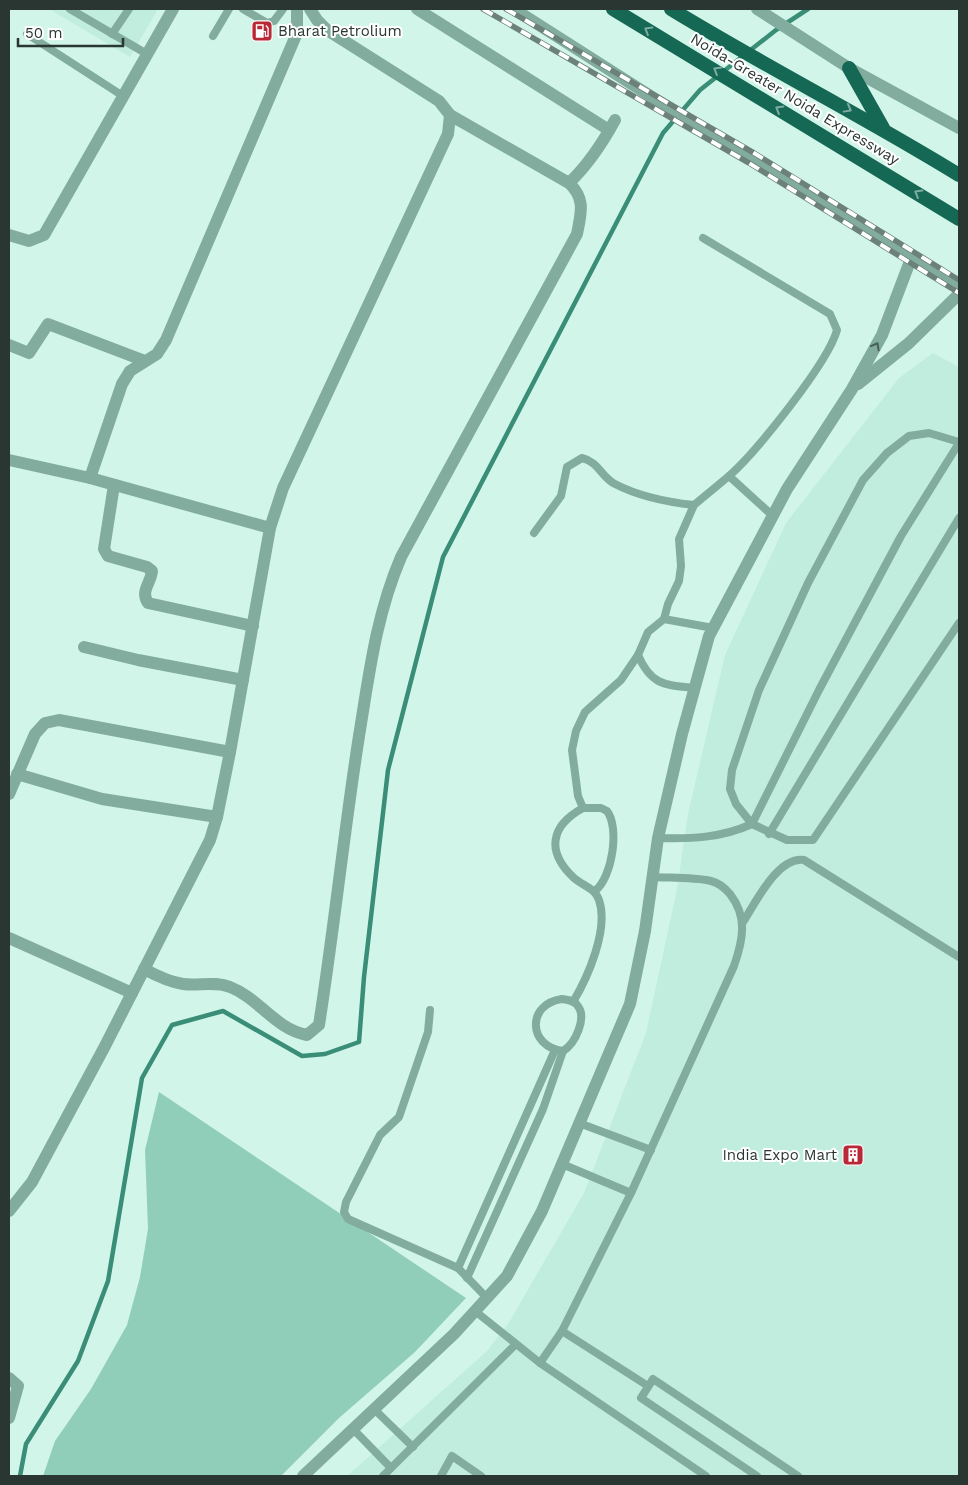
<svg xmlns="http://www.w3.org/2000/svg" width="968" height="1485" viewBox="0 0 968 1485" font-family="'Work Sans',sans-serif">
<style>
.built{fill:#c0eddd}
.green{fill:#91ceba}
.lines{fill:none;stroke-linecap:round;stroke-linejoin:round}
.stream{stroke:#3a8d76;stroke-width:4.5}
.service{stroke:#82ac9d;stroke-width:8}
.minor{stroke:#82ac9d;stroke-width:12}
.tertiary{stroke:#82ac9d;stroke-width:12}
.trunk{stroke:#156854;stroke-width:14}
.rail-casing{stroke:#6b817a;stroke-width:5.5}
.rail{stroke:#fff;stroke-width:4;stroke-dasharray:11;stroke-linecap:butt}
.oneway{stroke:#7eaca1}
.oneway2{stroke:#485f57}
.labels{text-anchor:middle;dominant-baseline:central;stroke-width:4;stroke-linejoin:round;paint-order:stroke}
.poi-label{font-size:15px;fill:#293632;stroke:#fff;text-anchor:start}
.street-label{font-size:15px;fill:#293632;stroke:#fff}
</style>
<rect width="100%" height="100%" fill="#d2f5e9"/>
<g class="built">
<path d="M49 9H158L130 57Z"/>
<path d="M933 353 959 367V1476H347L487 1351 508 1324 584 1193 646 1033 677 889 688 814 725 655 786 523 899 378Z"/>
</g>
<path class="green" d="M159 1092 466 1298 415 1352 339 1418 281 1476H43L55 1441 91 1389 127 1325 140 1277 148 1229 145 1150Z"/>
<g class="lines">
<path class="stream" d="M20 1476 26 1444 78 1361 108 1281 142 1078 172 1025 223 1011 302 1056 325 1054 359 1042 364 977 388 770 443 557 663 133 700 90 776 30 808 9"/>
<g class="service">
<path d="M70 9 147 54"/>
<path d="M243 9 267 23 274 21 283 9"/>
<path d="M27 34 123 96"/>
<path d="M112 34 129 9"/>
<path d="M213 36 229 9"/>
<path d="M703 238 830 314 837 330C828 363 756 452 729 476"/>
<path d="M959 442 929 433 909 436 887 453 863 480 808 583 759 690 732 770 730 789 736 804 752 824 787 840H813L959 623"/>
<path d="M534 533 561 496 567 467 582 458C599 462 601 477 615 484 640 497 666 502 694 505L729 476 773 516"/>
<path d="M664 619 668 604 679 581 681 566 679 539 694 505"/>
<path d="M695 688C664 685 651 685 638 655L648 632 664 619 713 628"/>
<path d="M583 808H601L607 811C620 828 612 878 595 891"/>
<path d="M769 834 959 518"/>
<path d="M658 838C691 839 721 838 752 824L819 690 901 536 959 443"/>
<path d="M743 922C756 902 778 856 804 860L959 957"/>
<path d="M562 999C567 1000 574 1000 577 1005 588 1017 575 1044 563 1051 528 1047 526 1004 562 999Z"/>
<path d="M573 1002C588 977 609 929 599 900 595 888 583 886 574 878 546 852 550 826 583 808L578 796 572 750 576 731 585 712 621 680 638 655"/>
<path d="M430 1010 428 1032 399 1117 380 1135 346 1202 344 1212 348 1219 458 1268"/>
<path d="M579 1123 651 1150"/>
<path d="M562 1164 631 1193"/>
<path d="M467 1278 543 1109 563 1051"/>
<path d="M487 1298 458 1268 555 1050"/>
<path d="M475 1311 540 1363 706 1476"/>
<path d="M540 1363 562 1331"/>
<path d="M648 1386 562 1331 631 1193 734 966C743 940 748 917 730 894 725 888 719 883 711 881 693 877 672 878 653 877"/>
<path d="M374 1409 413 1447"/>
<path d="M353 1429 391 1468"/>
<path d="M383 1476 515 1345"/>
<path d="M441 1476 452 1456 481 1476"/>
<path d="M757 1476 641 1398 653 1379 798 1476"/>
</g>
<g class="minor">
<path d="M417 9 609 130"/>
<path d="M757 9 849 68 959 128"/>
<path d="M569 183C589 164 602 144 615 120"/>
<path d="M9 235 29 241 44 235 173 9"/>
<path d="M9 345 29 353 48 324 145 361"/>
<path d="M9 460 90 478"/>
<path d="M114 485 104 549 108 556 147 567 152 571C151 583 140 591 148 603L253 626"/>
<path d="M270 528 90 478 122 384 130 371 157 354 166 340 297 33V9"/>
<path d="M84 647 138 660 243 680"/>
<path d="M17 774 102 799 217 817"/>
<path d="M9 794 35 734 45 723 59 720 230 752"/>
<path d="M9 938 132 993"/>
<path d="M144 969C157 976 169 982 183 984 198 986 216 981 230 987 259 998 275 1029 307 1035L319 1025C334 929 344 832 359 736 369 675 376 615 401 557L577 234C581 213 586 199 569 183L450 115"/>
<path d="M9 1211 32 1182 105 1046 210 840 217 817 230 752 270 528 283 488 448 134 450 115 439 101 327 30 317 20 310 9"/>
<path d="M9 1378 18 1386 9 1418"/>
</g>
<g class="tertiary">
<path d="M514 9 652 97 959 286"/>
<path d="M858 384 909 343 959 294"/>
<path d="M303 1476 454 1334 507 1276 542 1211 630 1004 645 931 658 838 682 734 709 636 787 489 852 389 882 335 912 256"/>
</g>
<g class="trunk">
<path d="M613 9 959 219"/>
<path d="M671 9C766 67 865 117 959 175"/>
<path d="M849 68 883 128"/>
</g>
<g class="rail-casing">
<g id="rail">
<path d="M483 9 749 163 959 293"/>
<path d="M506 9 754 153 959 280"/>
</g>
</g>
<use href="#rail" class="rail"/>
</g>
<defs><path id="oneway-chevron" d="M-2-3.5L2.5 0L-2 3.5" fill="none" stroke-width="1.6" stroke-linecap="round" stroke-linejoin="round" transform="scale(1.25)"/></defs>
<g class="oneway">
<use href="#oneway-chevron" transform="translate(648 30) rotate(-149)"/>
<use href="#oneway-chevron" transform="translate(717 70) rotate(-149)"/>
<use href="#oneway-chevron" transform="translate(779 109) rotate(-149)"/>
<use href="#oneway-chevron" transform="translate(848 109) rotate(29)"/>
<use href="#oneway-chevron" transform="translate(918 193) rotate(-149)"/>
</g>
<use class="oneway2" href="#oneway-chevron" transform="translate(876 346) rotate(-61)"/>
<defs>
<g id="fuel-square" transform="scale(1.125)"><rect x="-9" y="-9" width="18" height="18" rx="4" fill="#b92836" stroke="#fff"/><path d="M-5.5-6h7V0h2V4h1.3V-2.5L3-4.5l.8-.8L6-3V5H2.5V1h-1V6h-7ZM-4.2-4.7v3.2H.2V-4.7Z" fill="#fff"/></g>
<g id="building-square" transform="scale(1.125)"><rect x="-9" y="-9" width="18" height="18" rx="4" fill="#b92836" stroke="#fff"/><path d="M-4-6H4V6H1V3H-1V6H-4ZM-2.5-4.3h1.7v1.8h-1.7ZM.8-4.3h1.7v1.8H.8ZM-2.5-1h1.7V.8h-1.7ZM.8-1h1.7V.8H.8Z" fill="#fff"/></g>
</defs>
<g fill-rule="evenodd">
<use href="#fuel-square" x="262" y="31"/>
<use href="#building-square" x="853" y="1155"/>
</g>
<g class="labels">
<g class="poi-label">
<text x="278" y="31">Bharat Petrolium</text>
<text x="837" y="1155" text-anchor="end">India Expo Mart</text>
</g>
<g class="street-label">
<text transform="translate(795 99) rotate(31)">Noida-Greater Noida Expressway</text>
</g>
</g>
<rect width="968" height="1485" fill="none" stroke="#293632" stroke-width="20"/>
<path d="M18 38v8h105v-8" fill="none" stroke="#293632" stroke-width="2.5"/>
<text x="25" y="38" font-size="15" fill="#293632" stroke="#ffffff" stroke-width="4" paint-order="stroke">50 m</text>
</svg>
